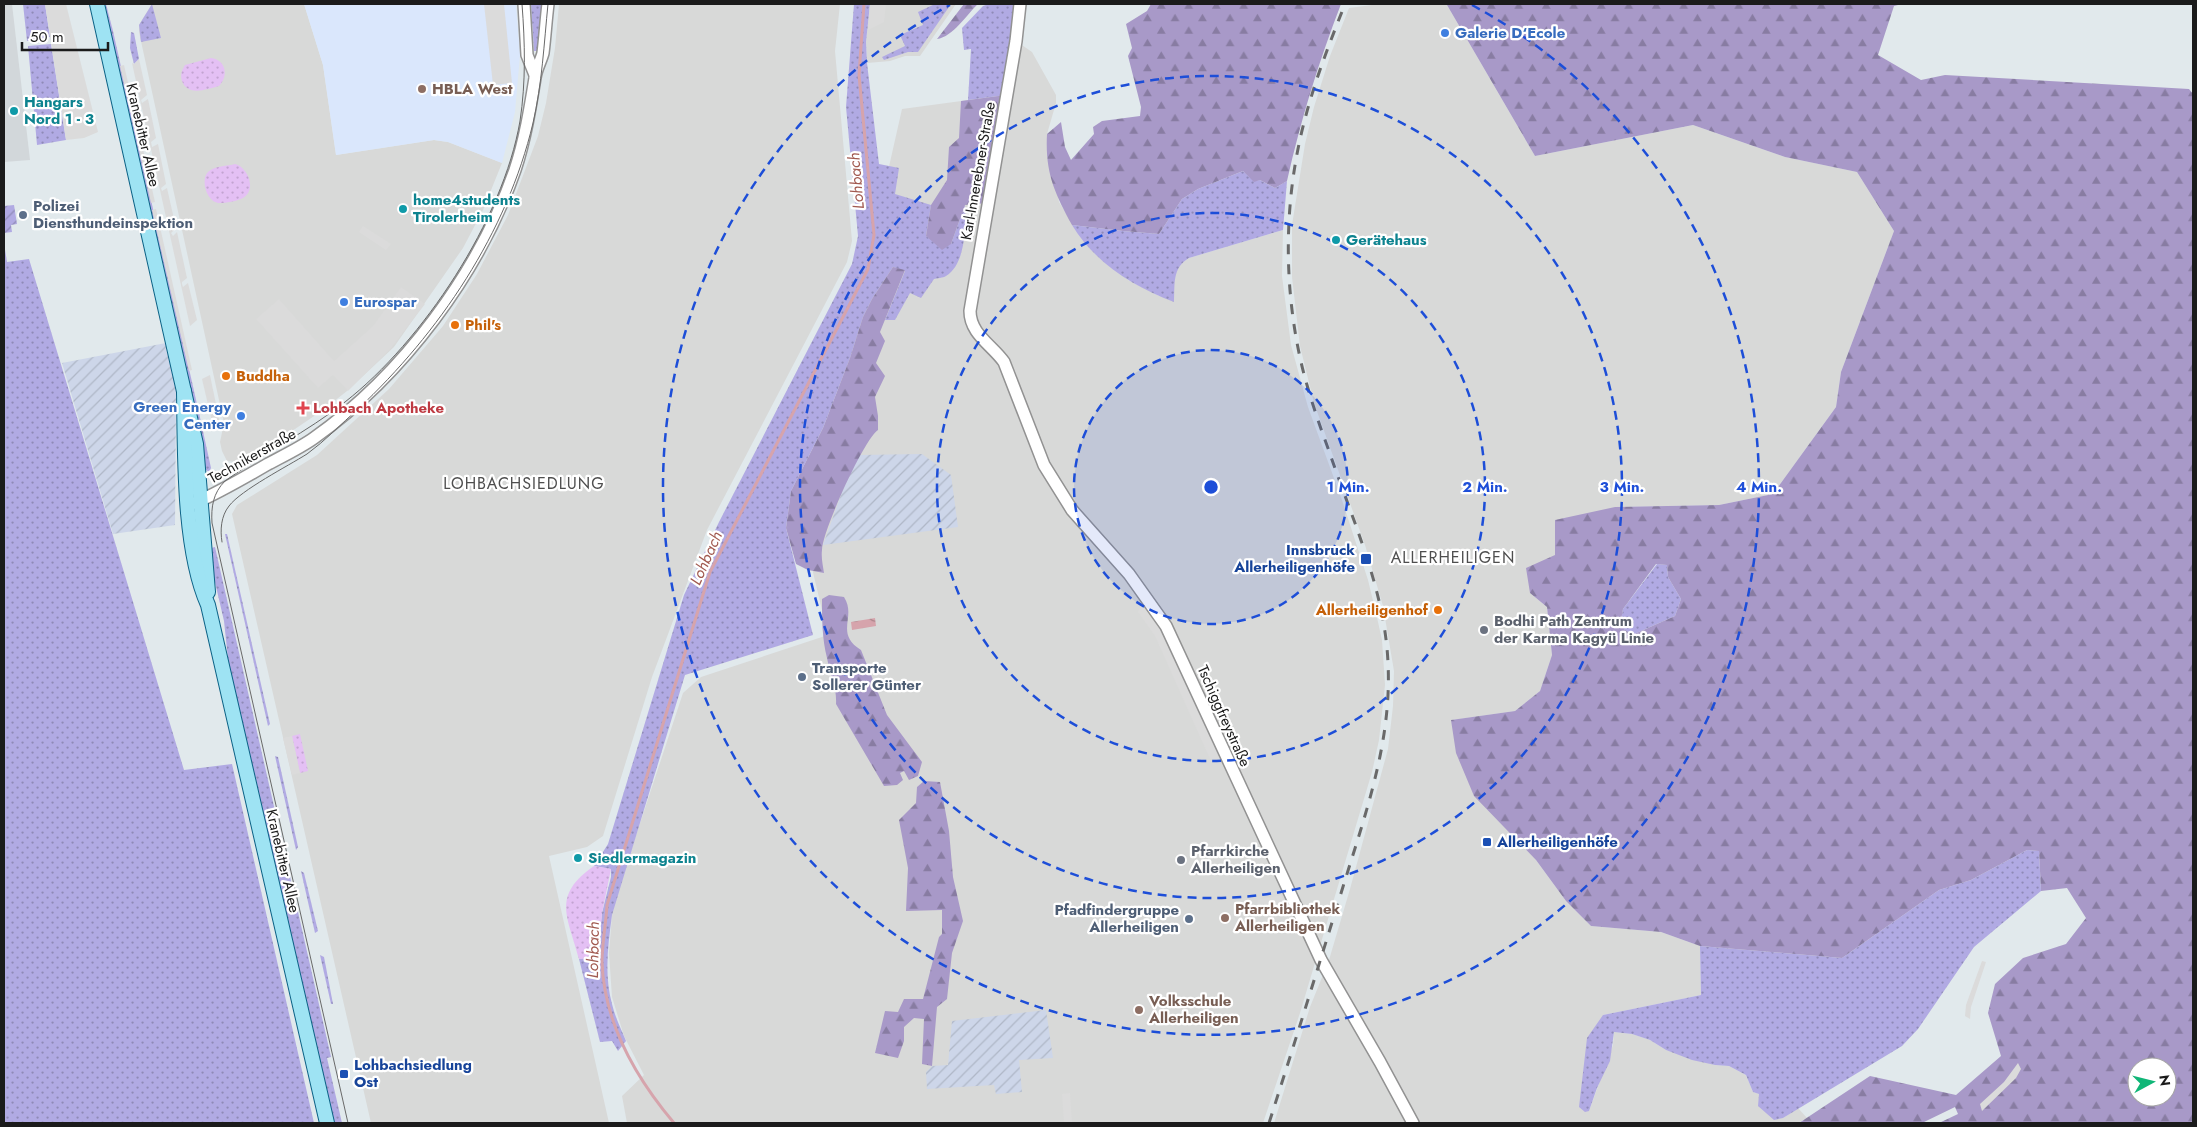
<svg xmlns="http://www.w3.org/2000/svg" width="2197" height="1127" viewBox="0 0 2197 1127" font-family="Jost,sans-serif">
<style>
.residential{fill:#d8d9d8}
.education{fill:#dae7fc}
.airport{fill:#d2d7da}
.farmland{fill:url(#farmland-furrows)}
.grass{fill:url(#grass-dots)}
.forest{fill:url(#forest-firs);fill-rule:evenodd}
.park{fill:url(#park-dots)}
.garden{fill:url(#garden-furrows)}
.parking{fill:#dbdbdb}
.water{fill:url(#water-waves)}
.lines{fill:none;stroke-linecap:round;stroke-linejoin:round}
.stream{stroke:#d6a4ac;stroke-width:3}
.minor-casing{stroke:#929292;stroke-width:14}
.major-casing{stroke:#0c6286;stroke-width:16}
.minor{stroke:#fff;stroke-width:11}
.major{stroke:#9ee3f3;stroke-width:14}
.tram{stroke:#696969;stroke-width:1}
.rail{stroke:#696969;stroke-width:3;stroke-dasharray:10 10;stroke-linecap:butt}
.ring{fill:none;stroke:#1d4ed8;stroke-width:2.5;stroke-dasharray:9 6}
.shop-dot{fill:#3f7fe0;stroke:#fff;stroke-width:2}
.education-dot{fill:#8d6e63;stroke:#fff;stroke-width:2}
.culture-dot{fill:#0f9aa8;stroke:#fff;stroke-width:2}
.service-dot{fill:#5c6f8a;stroke:#fff;stroke-width:2}
.food-dot{fill:#e8710a;stroke:#fff;stroke-width:2}
.health-dot{fill:#e0444e;stroke:#fff;stroke-width:2}
.transit-dot{fill:#1a4fb4;stroke:#fff;stroke-width:2}
.worship-dot{fill:#6b7280;stroke:#fff;stroke-width:2}
.labels{text-anchor:middle;dominant-baseline:central;stroke-width:4.5;stroke-linejoin:round;paint-order:stroke}
.shop-label{font-size:15px;font-weight:bold;fill:#366cbe;stroke:#fff;text-anchor:start}
.education-label{font-size:15px;font-weight:bold;fill:#785e54;stroke:#fff;text-anchor:start}
.culture-label{font-size:15px;font-weight:bold;fill:#0d838f;stroke:#fff;text-anchor:start}
.street-label{font-size:15px;fill:#1b1b1b;stroke:#fff}
.service-label{font-size:15px;font-weight:bold;fill:#4e5e75;stroke:#fff;text-anchor:start}
.food-label{font-size:15px;font-weight:bold;fill:#c56008;stroke:#fff;text-anchor:start}
.health-label{font-size:15px;font-weight:bold;fill:#be3a42;stroke:#fff;text-anchor:start}
.transit-label{font-size:15px;font-weight:bold;fill:#164399;stroke:#fff;text-anchor:start}
.worship-label{font-size:15px;font-weight:bold;fill:#5b616d;stroke:#fff;text-anchor:start}
.water-label{font-size:16px;font-style:italic;fill:#a15a50;stroke:#fff}
.neighbourhood-label{font-size:16px;letter-spacing:1px;fill:#4e4e4e;stroke:#fff}
.centre{fill:#1d4ed8;stroke:#fff;stroke-width:2.5}
.ring-label{font-size:15px;text-anchor:middle;font-weight:bold;fill:#1d4ed8;stroke:#fff;stroke-width:4.5;stroke-linejoin:round;paint-order:stroke}
</style>
<defs>
<pattern id="farmland-furrows" width="10" height="10" patternUnits="userSpaceOnUse" patternTransform="scale(1.25)"><rect width="10" height="10" fill="#cdd6e9"/><path d="M-1 1l2-2M0 10L10 0M9 11l2-2" fill="none" stroke="#afb7c7"/></pattern>
<pattern id="grass-dots" width="8" height="8" patternUnits="userSpaceOnUse" patternTransform="scale(1.25)"><rect width="8" height="8" fill="#b1aae3"/><path d="M2 2h.1M6 6h.1" fill="none" stroke="#8f8ab7" stroke-width="1.8" stroke-linecap="round"/></pattern>
<pattern id="forest-firs" width="22" height="20" patternUnits="userSpaceOnUse" patternTransform="scale(1.25)"><rect width="22" height="20" fill="#a899c8"/><path d="M5 1l3.5 6h-7zM16 11l3.5 6h-7z" fill="#887ca2"/></pattern>
<pattern id="park-dots" width="8" height="8" patternUnits="userSpaceOnUse" patternTransform="scale(1.25)"><rect width="8" height="8" fill="#e4c0f4"/><path d="M2 2h.1M6 6h.1" fill="none" stroke="#c3a4d1" stroke-width="1.8" stroke-linecap="round"/></pattern>
<pattern id="garden-furrows" width="10" height="10" patternUnits="userSpaceOnUse" patternTransform="scale(1.25)"><rect width="10" height="10" fill="#b1aae3"/><path d="M-1 1l2-2M0 10L10 0M9 11l2-2" fill="none" stroke="#8f8ab7"/></pattern>
<pattern id="water-waves" width="16" height="10" patternUnits="userSpaceOnUse" patternTransform="scale(1.25)"><rect width="16" height="10" fill="#d6a4ac"/><path d="M0 5q4-4 8 0t8 0" fill="none" stroke="#ad858b"/></pattern>
</defs>
<rect width="100%" height="100%" fill="#e1e9ec"/>
<g class="residential">
<path d="M152 4H304L323 65 336 155 434 140 448 142 502 163 483 210 463 248 394 347 347 391 323 410 295 429 236 462 227 461 222 451 220 442 224 423 139 32V25Z"/>
<path d="M559 4H840L835 51 852 241 847 262 707 530 652 677 603 836 587 847 549 856 609 1123H371L232 514 237 505 317 455 389 389 443 326 477 274 508 215 538 136 546 103 555 48Z"/>
<path d="M870 4H956L920 56H905L890 61 867 63 866 42Z"/>
<path d="M1372 5H1447L1535 156 1693 125 1785 157 1857 172 1894 231 1841 372 1836 407 1773 494 1719 505 1615 507 1555 555 1530 593 1547 607 1552 655 1540 691 1515 711 1452 720 1536 860 1566 901 1591 926 1661 932 1700 946 1701 995 1603 1015 1589 1111 1613 1045 1614 1032 1632 1034 1650 1040 1666 1050 1715 1065 1729 1066 1746 1075 1753 1092 1760 1094 1783 1118 1798 1108 1807 1118 1798 1123H1274L1310 1007 1329 960 1350 889 1388 749 1393 706 1394 671 1383 606 1365 545 1314 403 1300 346 1292 277V225L1305 144 1314 107 1330 56 1349 8Z"/>
<path d="M1016 41 1032 52 1056 95V103L1047 134 1059 202 1085 243 1128 280 1159 296 1180 264 1189 258 1283 230 1282 276 1291 345 1308 407 1342 500 1368 580 1376 613 1382 640 1385 685 1379 740 1372 772 1300 1013 1263 1123H627L622 1096 644 1075 624 1036 612 997 609 953 612 915 617 893 683 693 701 677 828 635 805 539 902 109 1006 95Z"/>
</g>
<path class="education" d="M304 4H516L520 55 515 112 502 163 448 142 434 140 336 155 323 65Z"/>
<path class="airport" d="M4 4H12L30 160 4 162Z"/>
<g class="farmland">
<path d="M166 343 176 391 175 525 113 534 62 363Z"/>
<path d="M922 454 951 475 958 527 823 545 842 492 859 455Z"/>
<path d="M1046 1010 1053 1058 1019 1060 1022 1092 996 1094 994 1085 927 1089 926 1072 932 1066 948 1065 952 1021Z"/>
</g>
<g class="grass">
<path d="M23 4H45L50 37 27 41Z"/>
<path d="M102 4H106L113 31 201 422 211 468 209 472 206 470 203 463Z"/>
<path d="M152 4 161 38 141 42 139 25Z"/>
<path d="M531 4H544L540 51H534Z"/>
<path d="M854 4H870L866 42 867 63 879 164 899 168 895 194 931 205 926 236 951 244 965 205C966 225 966 264 946 276 943 278 937 278 934 279L921 298 910 293 895 320H885L905 271 893 267 872 299 863 317 850 358 823 428 791 491 786 528 813 635 685 675 612 915C608 945 604 974 612 1004 615 1017 621 1029 626 1041L618 1051 612 1041 600 1042 579 959 598 956 602 913 611 877V869L594 866 608 844 684 595 719 522 852 264 858 236 846 107Z"/>
<path d="M935 4H951L918 52H908L884 60 882 57 905 46 900 35 923 25 918 12Z"/>
<path d="M989 4H1020L1006 95 968 100 971 49 964 50 962 28 983 6Z"/>
<path d="M131 32 134 33 139 59 134 64 130 48Z"/>
<path d="M51 44 66 140 37 145 28 46Z"/>
<path d="M1243 171 1254 181 1260 180 1275 188 1287 181 1283 230 1189 258C1172 268 1175 284 1174 302 1134 287 1095 263 1072 225L1123 231 1159 234 1182 199 1198 189Z"/>
<path d="M4 243 7 262 29 259 184 770 232 764 314 1123H4Z"/>
<path d="M225 534H227L270 724 268 726Z"/>
<path d="M215 547 331 1057 327 1058 342 1123H333L229 668 224 621 214 578 211 548Z"/>
<path d="M1657 564 1667 565 1668 577 1681 599 1675 616 1632 635 1620 626 1623 609Z"/>
<path d="M275 756 278 757 298 847 296 850Z"/>
<path d="M2027 850 2039 851 2041 891 1974 947 1918 1029 1902 1046 1783 1118 1774 1120 1758 1106 1759 1094 1753 1092 1746 1075 1729 1066 1715 1065 1692 1060 1666 1050 1650 1040 1632 1034 1614 1032 1610 1061 1597 1088 1589 1111 1585 1112 1579 1107 1587 1038 1603 1015 1701 995 1700 946 1842 958 1939 890 1971 880Z"/>
<path d="M301 871 304 873 318 931 315 933Z"/>
<path d="M320 955 324 957 333 1004H331Z"/>
</g>
<g class="forest">
<path d="M964 4H978C967 14 953 37 937 39Z"/>
<path d="M1151 4H1341C1318 64 1301 119 1287 181L1275 188 1260 180 1254 182 1243 171 1198 189 1182 199 1159 234 1123 231 1072 225C1054 192 1045 172 1047 134L1061 122 1065 147 1071 160 1094 134 1093 127 1102 121 1140 116 1141 107 1128 56 1132 48 1126 24 1147 11Z"/>
<path d="M1372 4H1902L1894 6 1878 55 1921 80 1945 75 2189 89 2193 94V1123H1939L1958 1114 1955 1107 1922 1123H1799L1870 1076 1956 1095 2001 1056 1988 1013 1995 984 2023 958 2066 944 2086 918 2067 888 2041 891 2039 851 2027 850 1971 880 1939 890 1842 958 1700 946 1661 932 1591 926 1566 901 1536 860 1474 796 1456 753 1451 720 1515 711 1540 691 1552 655 1547 607 1530 593 1526 568 1555 555V520L1615 507 1719 505 1773 494 1836 407 1841 372 1894 231 1857 172 1785 157 1693 125 1535 156 1447 5H1372ZM1656 564 1667 565 1668 577 1681 599 1675 616 1632 635 1620 626 1623 609ZM2137 1067H2167V1097H2137Z"/>
<path d="M1006 95 987 203 965 205 951 244 942 250 926 236 931 205 947 180 949 147 959 138 961 101Z"/>
<path d="M893 267 905 270 880 332 885 341 876 363 885 376 875 397 878 416V430C864 439 822 532 822 550 821 558 823 566 824 573L808 570 796 564 786 528 791 491 823 428 850 358 863 317 872 299Z"/>
<path d="M829 595 844 597C857 617 834 633 861 650L887 715 922 762 918 776 909 780 904 771 900 773 903 780 897 785 884 786 836 704C837 687 830 675 827 658 822 638 822 619 822 599Z"/>
<path d="M924 781 940 782 949 831 953 877 963 921 952 953 947 999 937 1007 932 1066 922 1064 924 1019 914 1018 904 1027V1041L898 1058 875 1053 885 1011 898 1012 904 999H923L939 937 942 934V910L906 911 908 868 899 820 916 803 917 787Z"/>
</g>
<g class="park">
<path d="M211 58C226 60 229 76 219 86 207 89 188 97 182 81 180 74 182 70 185 65Z"/>
<path d="M235 164C248 167 257 190 243 198 238 201 225 203 220 203 207 203 200 180 208 172 214 166 228 166 235 164Z"/>
<path d="M300 734 308 771 300 773 292 736Z"/>
<path d="M594 866 611 869 602 913 598 957 579 959C568 916 551 896 594 866Z"/>
</g>
<path class="garden" d="M14 205 17 224 11 225 12 232 4 233V206Z"/>
<g class="parking">
<path d="M45 4H66L98 132 84 138 66 140Z"/>
<path d="M484 4H504L512 83 493 85Z"/>
<path d="M870 4H886L884 22 868 30Z"/>
<path d="M139 59 147 95 141 100 142 103 148 99 156 138 151 142 152 147 158 144 166 184 161 188 162 191 167 188 176 228 171 233 173 236 177 232 187 278 182 282V284L183 287 188 283 197 320 190 326 132 63 134 64Z"/>
<path d="M124 65 155 202 151 203 120 66Z"/>
<path d="M156 209 192 370 189 371 152 210Z"/>
<path d="M363 226 391 244 386 250 359 232Z"/>
<path d="M401 287 425 304 392 347 348 391 333 375 318 388 256 319 279 299 334 361 373 326Z"/>
<path d="M210 375 220 424 214 430 202 379Z"/>
<path d="M1142 602 1160 626 1220 759H1210L1155 636 1138 612Z"/>
<path d="M292 736 300 773 292 775 283 738Z"/>
<path d="M1281 895 1287 907 1255 915 1258 900Z"/>
<path d="M1982 961 1986 962 1971 1007 1970 1019 1965 1016 1966 1005Z"/>
<path d="M2018 1063 2021 1069 2016 1078 1982 1111 1980 1104 2004 1082Z"/>
<path d="M1070 1093 1072 1123H1064L1062 1094Z"/>
</g>
<path class="water" d="M875 618 876 626 852 630 851 622Z"/>
<g class="lines">
<path class="stream" d="M674 1123C636 1078 604 1023 602 962 602 943 606 924 607 905L710 572 868 269 874 235 859 75 864 4"/>
<g class="minor-casing">
<g id="minor">
<path d="M524 4 527 55 535 75"/>
<path d="M1020 4 1016 41 970 311C970 334 992 345 1004 362L1044 465 1072 510 1129 574 1166 626 1321 960 1380 1062 1413 1123"/>
<path d="M195 503C220 492 244 478 268 464 283 456 300 448 314 438 403 375 479 273 515 170 525 140 530 109 535 78 536 69 541 61 543 53 545 37 546 20 548 4"/>
</g>
</g>
<g class="major-casing">
<g id="major">
<path d="M97 4 180 374 196 444 208 592"/>
<path d="M184 391C185 453 183 549 208 605L327 1123"/>
</g>
</g>
<use href="#minor" class="minor"/>
<use href="#major" class="major"/>
<g class="tram">
<path d="M222 542C220 530 221 516 229 506 241 490 288 466 307 454 325 441 341 424 358 409 439 333 507 233 533 123 542 84 544 44 548 4"/>
<path d="M348 1123 212 523C211 507 213 493 225 481 264 453 307 432 345 402 423 341 503 220 520 121 526 82 525 43 522 4"/>
</g>
<path class="rail" d="M1269 1123C1294 1045 1318 968 1342 890 1365 815 1392 742 1388 663 1385 590 1352 519 1329 451 1318 421 1308 392 1301 362 1283 283 1284 197 1305 119 1315 80 1330 42 1345 4"/>
</g>
<circle cx="1211" cy="487" r="137" fill="#1d4ed8" fill-opacity=".12"/>
<g class="ring">
<circle cx="1211" cy="487" r="137"/>
<circle cx="1211" cy="487" r="274"/>
<circle cx="1211" cy="487" r="411"/>
<path d="M1472 5A548 548 0 1 1 950 5"/>
</g>
<g class="shop-dot">
<circle cx="1445" cy="33" r="5"/>
<circle cx="344" cy="302" r="5"/>
<circle cx="241" cy="416" r="5"/>
</g>
<g class="education-dot">
<circle cx="422" cy="89" r="5"/>
<circle cx="1225" cy="918" r="5"/>
<circle cx="1139" cy="1010" r="5"/>
</g>
<g class="culture-dot">
<circle cx="14" cy="111" r="5"/>
<circle cx="403" cy="209" r="5"/>
<circle cx="1336" cy="240" r="5"/>
<circle cx="578" cy="858" r="5"/>
</g>
<g class="service-dot">
<circle cx="23" cy="215" r="5"/>
<circle cx="802" cy="677" r="5"/>
<circle cx="1189" cy="919" r="5"/>
</g>
<g class="food-dot">
<circle cx="455" cy="325" r="5"/>
<circle cx="226" cy="376" r="5"/>
<circle cx="1438" cy="610" r="5"/>
</g>
<path class="health-dot" d="M300.5 400.5h5v5h5v5h-5v5h-5v-5h-5v-5h5z"/>
<g class="transit-dot">
<rect x="1360" y="553" width="12" height="12" rx="2.5"/>
<rect x="1482" y="837" width="10" height="10" rx="2.5"/>
<rect x="339" y="1069" width="10" height="10" rx="2.5"/>
</g>
<g class="worship-dot">
<circle cx="1484" cy="630" r="5"/>
<circle cx="1181" cy="860" r="5"/>
</g>
<g class="labels">
<g class="shop-label">
<text x="1455" y="33">Galerie D‘Ecole</text>
<text x="354" y="302">Eurospar</text>
<text x="231" y="407" text-anchor="end">Green Energy<tspan x="231" dy="17">Center</tspan></text>
</g>
<g class="education-label">
<text x="432" y="89">HBLA West</text>
<text x="1235" y="909">Pfarrbibliothek<tspan x="1235" dy="17">Allerheiligen</tspan></text>
<text x="1149" y="1001">Volksschule<tspan x="1149" dy="17">Allerheiligen</tspan></text>
</g>
<g class="culture-label">
<text x="24" y="102">Hangars<tspan x="24" dy="17">Nord 1 - 3</tspan></text>
<text x="413" y="200">home4students<tspan x="413" dy="17">Tirolerheim</tspan></text>
<text x="1346" y="240">Gerätehaus</text>
<text x="588" y="858">Siedlermagazin</text>
</g>
<g class="street-label">
<text transform="translate(143 135) rotate(77)">Kranebitter Allee</text>
<text transform="translate(978 171) rotate(-80)">Karl-Innerebner-Straße</text>
<text transform="translate(252 456) rotate(-29)">Technikerstraße</text>
<text transform="translate(1224 716) rotate(66)">Tschiggfreystraße</text>
<text transform="translate(283 861) rotate(77)">Kranebitter Allee</text>
</g>
<g class="service-label">
<text x="33" y="206">Polizei<tspan x="33" dy="17">Diensthundeinspektion</tspan></text>
<text x="812" y="668">Transporte<tspan x="812" dy="17">Sollerer Günter</tspan></text>
<text x="1179" y="910" text-anchor="end">Pfadfindergruppe<tspan x="1179" dy="17">Allerheiligen</tspan></text>
</g>
<g class="food-label">
<text x="465" y="325">Phil's</text>
<text x="236" y="376">Buddha</text>
<text x="1428" y="610" text-anchor="end">Allerheiligenhof</text>
</g>
<g class="health-label">
<text x="313" y="408">Lohbach Apotheke</text>
</g>
<g class="transit-label">
<text x="1355" y="550" text-anchor="end">Innsbruck<tspan x="1355" dy="17">Allerheiligenhöfe</tspan></text>
<text x="1497" y="842">Allerheiligenhöfe</text>
<text x="354" y="1065">Lohbachsiedlung<tspan x="354" dy="17">Ost</tspan></text>
</g>
<g class="worship-label">
<text x="1494" y="621">Bodhi Path Zentrum<tspan x="1494" dy="17">der Karma Kagyü Linie</tspan></text>
<text x="1191" y="851">Pfarrkirche<tspan x="1191" dy="17">Allerheiligen</tspan></text>
</g>
<g class="water-label">
<text transform="translate(856 181) rotate(-95)">Lohbach</text>
<text transform="translate(706 558) rotate(-66)">Lohbach</text>
<text transform="translate(593 950) rotate(-89)">Lohbach</text>
</g>
<g class="neighbourhood-label">
<text x="524" y="483">LOHBACHSIEDLUNG</text>
<text x="1453" y="557">ALLERHEILIGEN</text>
</g>
</g>
<circle cx="1211" cy="487" r="8" class="centre"/>
<g class="ring-label">
<text x="1348" y="492">1 Min.</text>
<text x="1485" y="492">2 Min.</text>
<text x="1622" y="492">3 Min.</text>
<text x="1759" y="492">4 Min.</text>
</g>
<rect width="2197" height="1127" fill="none" stroke="#1b1b1b" stroke-width="10"/>
<g transform="translate(2152 1082) rotate(83)"><circle r="24" fill="#ffffff" stroke="#a4a4a4"/>
<path d="M0-4L9 19L0 12L-9 19Z" fill="#10b677"/>
<text y="-8" font-size="14" font-weight="bold" text-anchor="middle" fill="#1b1b1b">N</text>
</g>
<path d="M22 42v8h86v-8" fill="none" stroke="#1b1b1b" stroke-width="2.5"/>
<text x="30" y="42" font-size="15" fill="#1b1b1b" stroke="#ffffff" stroke-width="4" paint-order="stroke">50 m</text>
</svg>
